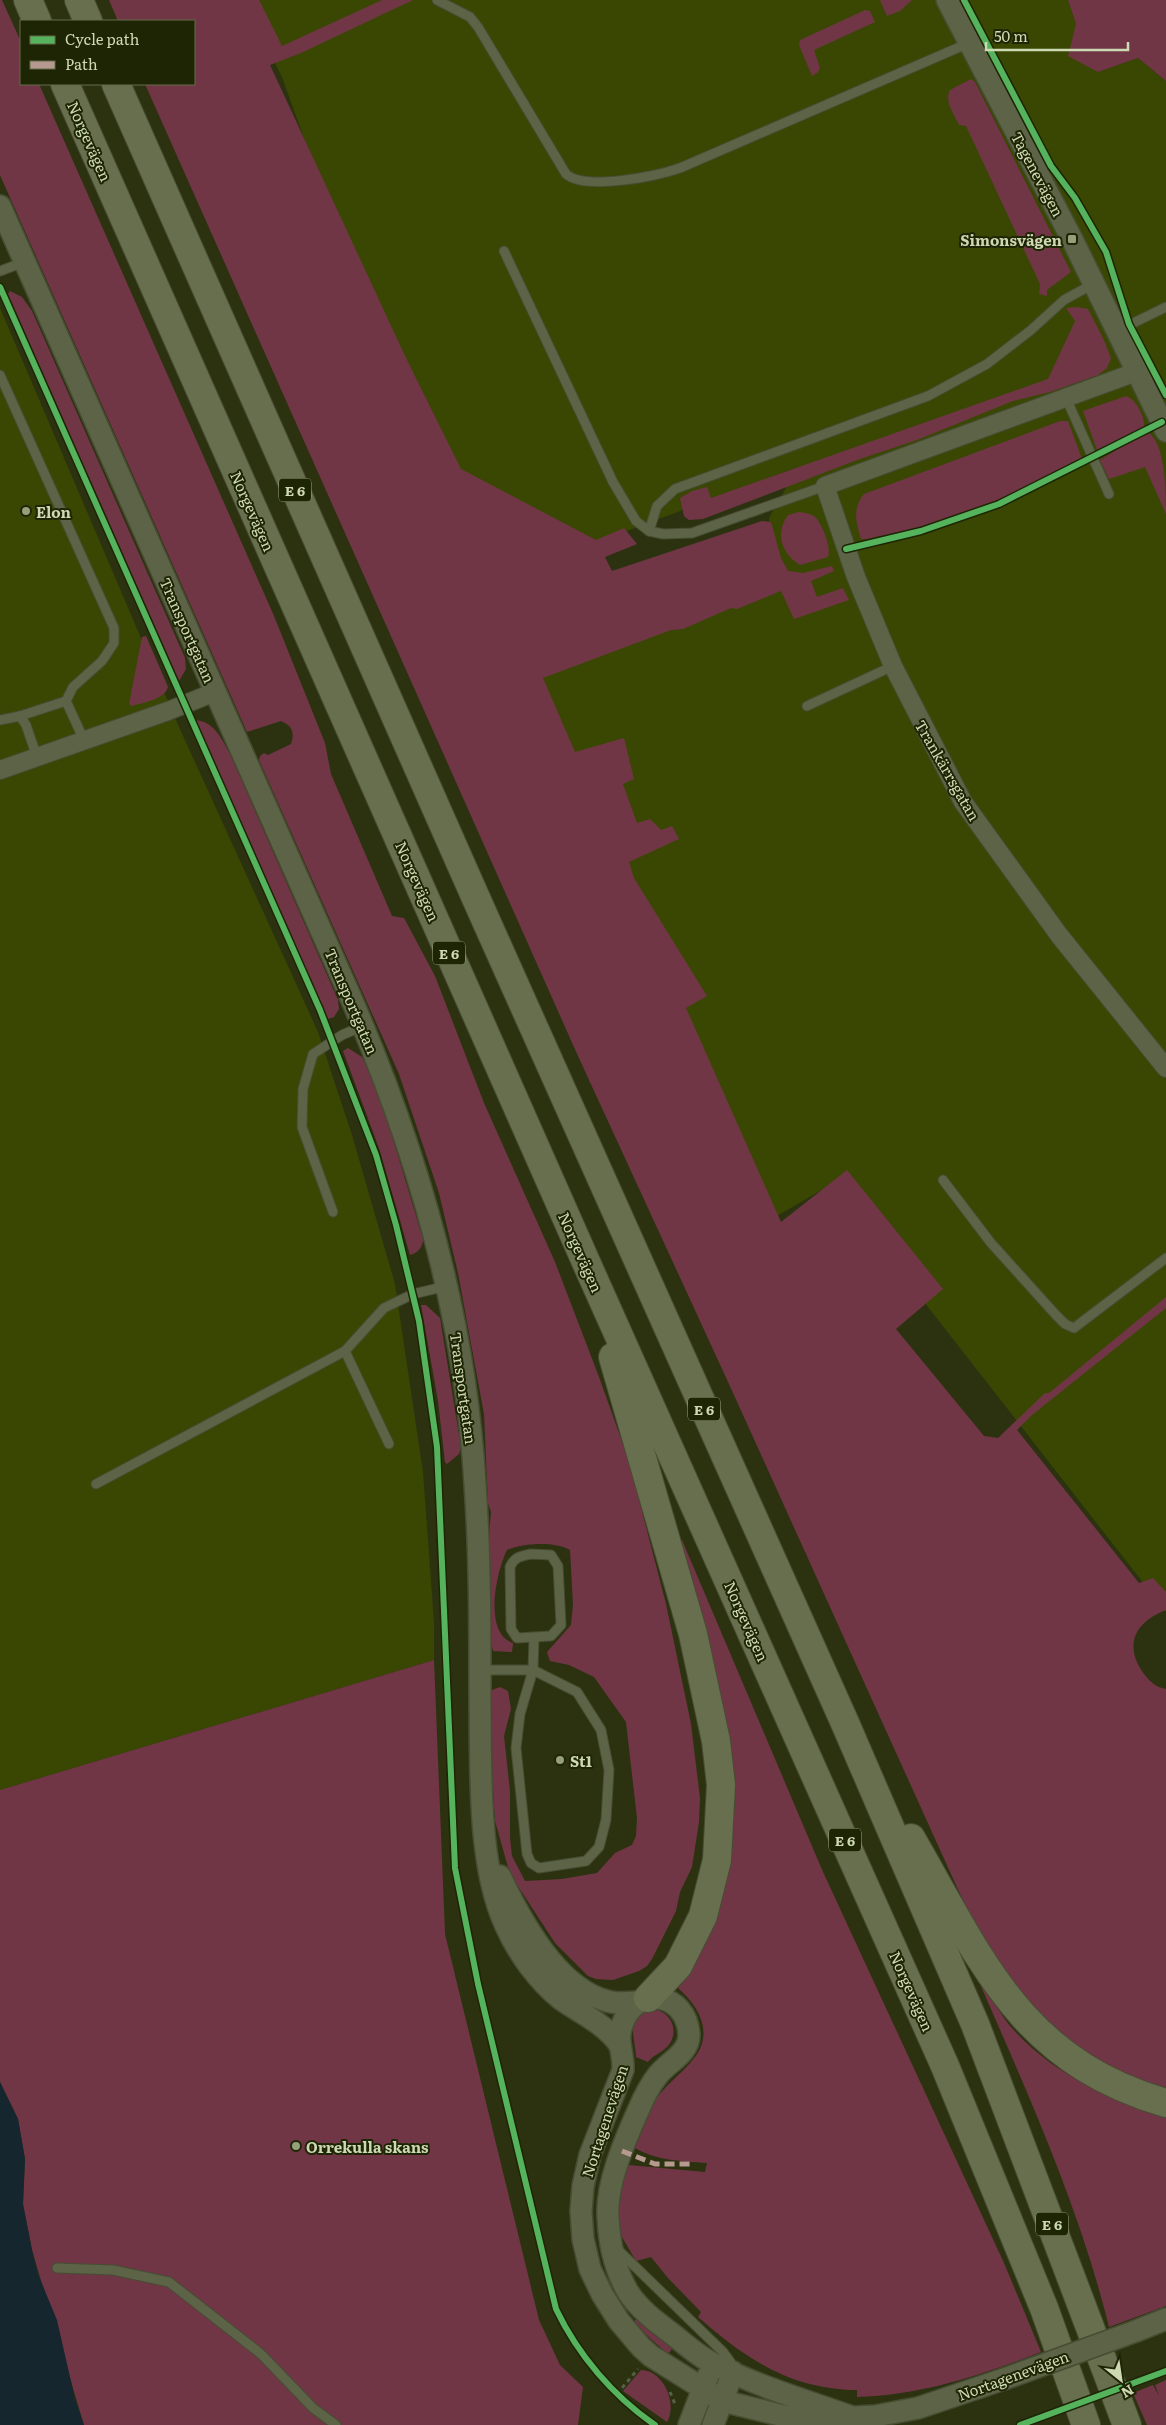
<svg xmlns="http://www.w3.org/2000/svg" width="1166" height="2425" viewBox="0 0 1166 2425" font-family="Literata,serif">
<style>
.built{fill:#394703}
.green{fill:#713646}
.water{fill:#16262f}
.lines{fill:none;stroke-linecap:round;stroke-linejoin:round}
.service-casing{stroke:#464d32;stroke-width:11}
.minor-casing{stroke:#464d32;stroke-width:20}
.tertiary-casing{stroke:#464d32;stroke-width:24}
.motorway-casing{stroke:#464d32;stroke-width:30}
.path{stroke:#595f46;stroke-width:3;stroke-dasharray:4 4;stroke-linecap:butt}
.service{stroke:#5c6347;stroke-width:9}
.minor{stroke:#5c6347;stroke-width:18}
.tertiary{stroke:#5c6347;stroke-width:21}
.motorway{stroke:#686f4f;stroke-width:28}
.tertiary-bridge-casing{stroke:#464d32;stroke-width:24;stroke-linecap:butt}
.tertiary-bridge{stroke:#5c6347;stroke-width:21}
.quiet{stroke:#b69a8f;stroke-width:5;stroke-dasharray:10 5;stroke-linecap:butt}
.cycleway-casing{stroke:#1e2505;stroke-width:9}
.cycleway{stroke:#56b35d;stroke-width:6}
.poi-dot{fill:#959f7a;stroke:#1e2505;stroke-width:2}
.labels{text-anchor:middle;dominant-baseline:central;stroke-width:4;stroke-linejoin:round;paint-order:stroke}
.shield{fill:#1e2505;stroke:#98a37f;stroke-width:1}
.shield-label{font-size:14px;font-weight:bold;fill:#cdd9b3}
.street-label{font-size:15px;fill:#cdd9b3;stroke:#1e2505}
.poi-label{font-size:15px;font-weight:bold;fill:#cdd9b3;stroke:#1e2505;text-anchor:start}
</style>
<rect width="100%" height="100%" fill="#2c3210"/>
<g class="built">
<path d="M243 0H1068L1076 24 1098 72 1138 58 1166 81V1612L832 1184 775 1217 538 676 775 579 769 518 798 467 592 544 456 478 377 341 282 77Z"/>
<path d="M0 308 179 727 318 1032 352 1135 395 1284 423 1472 434 1622V1660L0 1790Z"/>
</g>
<g class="green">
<path d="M0 0H2L21 42V84H39L274 616 325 743 331 774 392 916 404 918 435 976 484 1103 555 1262 599 1377 629 1461 666 1604 691 1724 700 1798 699 1822 692 1867 680 1892 676 1911 652 1959 647 1966 639 1971 613 1980 596 1979 588 1976 555 1943 510 1874 495 1821 487 1692 500 1687 508 1691 511 1709 504 1736 510 1791V1838L512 1856 525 1881 562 1879 597 1873 615 1853 632 1845 636 1836 637 1818 626 1722 594 1677 569 1665 550 1661 547 1652 571 1625 573 1605 570 1550C555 1541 523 1543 507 1550 496 1572 483 1634 513 1643L512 1652 493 1651C483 1607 487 1558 491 1512L488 1503 484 1414 458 1273 439 1193 399 1074 259 760 260 756 264 753 268 755 291 744C295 732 292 726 281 721L247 732 0 175Z"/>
<path d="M109 0H259L282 46 382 0H413L301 53 270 65 406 358 461 469 596 540 624 528 637 544 605 557 612 571 762 521 771 522 781 558 788 571 803 573 832 566 834 571 811 581 817 597 843 588 849 600 794 619 781 591 737 609 731 608 683 629 671 630 543 678 575 752 624 738 634 779 623 784 637 823 650 819 661 830 672 826 679 839 629 862 634 878 707 996 686 1008 781 1222 847 1170 943 1289 896 1329 984 1436 998 1438 1045 1393H1049L1166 1297V1308L1032 1415 1017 1430 1139 1583 1153 1578 1166 1592V1610C1135 1622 1123 1645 1144 1674 1149 1681 1157 1688 1166 1689V2089L1131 2078 1088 2055 1052 2029 993 1960 970 1916 729 1384 578 1056 145 84H194V21H118Z"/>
<path d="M880 0H912L900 11 887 16Z"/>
<path d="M1068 0H1166V81L1138 58 1098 72 1068 56 1076 24Z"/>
<path d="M865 10 870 11 875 22 814 50 820 68 818 72 812 76 799 45 800 40Z"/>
<path d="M971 79 975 82 1071 272 1047 290V296L1039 294 1040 284 966 126 959 125C954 114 944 102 950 90Z"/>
<path d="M10 291 22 297 32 311 185 658 186 669 179 681 8 294Z"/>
<path d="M1077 307 1088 309 1103 338 1111 358 1107 368 1098 375 1050 392 1013 401 917 440 857 460 703 519 689 520 684 516 680 498 692 491 707 487 711 498 1048 379 1075 321 1066 308Z"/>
<path d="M1126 396C1136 399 1145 417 1144 427L1097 450 1083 411Z"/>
<path d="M1060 421H1068L1082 459C1019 493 951 526 880 536 874 537 868 540 861 539 856 522 852 509 864 494Z"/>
<path d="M1146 432C1166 438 1166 496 1166 514L1145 467 1109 479 1100 460Z"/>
<path d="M799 512C805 513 810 513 815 517 822 523 832 549 828 557L800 565C781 553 775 533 788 515Z"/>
<path d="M146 636 168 687C164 700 144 702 132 706L129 704 142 637Z"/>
<path d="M195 720C214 721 222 739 230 754L338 1000 339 1009 334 1017 328 1019Z"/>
<path d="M348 1048 362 1057 366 1064 390 1129 423 1239C423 1247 418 1253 410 1255L380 1151 343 1051Z"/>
<path d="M421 1305H426L440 1318 461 1447 459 1454 447 1464 445 1462 438 1401Z"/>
<path d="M682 1540 823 1872 1004 2263 1041 2352C982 2375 922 2395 857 2397V2390C790 2389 746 2359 698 2317L701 2312 668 2278 651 2257 636 2261 622 2237 615 2211 628 2165 705 2172 707 2163C682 2161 657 2161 635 2148V2144C641 2131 646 2114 654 2102 664 2086 679 2076 691 2062 715 2036 701 2008 678 1988L725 1869 678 1541Z"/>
<path d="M434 1660 445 1934 539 2320 560 2365 583 2387 578 2425H84L32 2250 23 2204 25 2159 18 2119 0 2082V1790Z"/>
<path d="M980 1984C988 1990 1002 2017 1011 2027 1051 2073 1108 2099 1166 2115V2306L1109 2327C1080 2209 1029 2096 980 1984Z"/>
<path d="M651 2009C671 2010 681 2032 667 2047 661 2053 653 2055 648 2062L636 2057C635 2035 624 2020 651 2009Z"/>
<path d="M637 2318 672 2349 668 2354 633 2323Z"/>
<path d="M641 2370C663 2370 678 2404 667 2422L623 2391Z"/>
<path d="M1166 2380V2425H1147L1133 2393 1153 2385 1159 2396 1155 2385Z"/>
</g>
<path class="water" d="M0 2082 18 2119 25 2159 23 2204 32 2250 38 2274 57 2320 75 2399 84 2425H0Z"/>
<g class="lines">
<g class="service-casing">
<g id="service">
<path d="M437 0 470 17 478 27 566 174C585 191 657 176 680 168L969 43"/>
<path d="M504 251 613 482 636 521 649 531 663 534 692 533 825 486"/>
<path d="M0 271 24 262"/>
<path d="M1117 331 1166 307"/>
<path d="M0 375 114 628V643L102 661 73 687 66 701 84 740"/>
<path d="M1066 398 1109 494"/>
<path d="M649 531 657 506 675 489 928 396 987 364 1031 330 1064 300 1093 284"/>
<path d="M807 706 893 666"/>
<path d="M20 716 66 701"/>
<path d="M0 720 20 716 26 725 37 757"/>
<path d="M943 1180 991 1243 1056 1315 1065 1324 1074 1328 1166 1258"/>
<path d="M333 1212 302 1127 303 1089 313 1054 342 1035 363 1026"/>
<path d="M389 1444 345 1351 384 1308 413 1294 447 1286"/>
<path d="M96 1484 345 1351"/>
<path d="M531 1554 551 1555 558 1566 561 1625 551 1636 517 1638 511 1629 510 1567C514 1557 521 1556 531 1554Z"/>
<path d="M481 1670H533L577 1692 601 1730 609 1770 606 1820 599 1847 586 1861 539 1868 531 1863 527 1854 516 1748 520 1714 533 1670 534 1638"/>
<path d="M618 2250 723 2352 731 2363 733 2369"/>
<path d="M57 2268 113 2270 169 2282 261 2354 313 2408 336 2425"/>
</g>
</g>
<g class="minor-casing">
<g id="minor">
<path d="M1136 372 825 486 856 577 893 666 963 802 1059 935 1166 1068"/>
<path d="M0 770 168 711 215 692"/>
</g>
</g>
<g class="tertiary-casing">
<g id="tertiary">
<path d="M947 0 1072 239 1166 431"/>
<path d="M0 206 351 998C418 1153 465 1315 475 1484 480 1555 480 1626 480 1697 481 1764 477 1863 505 1924 517 1952 538 1981 562 2000 582 2014 605 2024 619 2044"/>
<path d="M500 1876C520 1919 557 1988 607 2001 616 2004 627 2003 637 2002"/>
<path d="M1136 2331 1166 2319"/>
<path d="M855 2418C808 2401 759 2387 714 2364 699 2357 685 2344 671 2333 655 2321 639 2309 628 2292 615 2270 609 2242 608 2216 606 2184 625 2140 638 2111 643 2099 650 2085 658 2075 668 2062 690 2053 689 2034 686 1992 636 1984 622 2025 616 2041 624 2054 623 2070L590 2155 583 2186 581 2211 583 2239 590 2269 602 2294 619 2321 641 2347 651 2356 723 2401 800 2420 875 2416 918 2408 1004 2379"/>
<path d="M689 2425 708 2376"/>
<path d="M713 2425 733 2372"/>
</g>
</g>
<g class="motorway-casing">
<g id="motorway">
<path d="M28 0 37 21"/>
<path d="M79 0 88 21"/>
<path d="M65 84 586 1262 945 2066 1044 2308 1086 2425"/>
<path d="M116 84 475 896 845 1723 975 2024 1127 2425"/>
<path d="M613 1357 693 1634 716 1741 721 1785 717 1860 703 1916 678 1966 648 1998"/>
<path d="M911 1838C981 1959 1020 2061 1166 2103"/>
</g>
</g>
<g class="path">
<path d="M670 2392 675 2404"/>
<path d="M617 2394 638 2369"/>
</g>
<use href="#service" class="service"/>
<use href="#minor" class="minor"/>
<use href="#tertiary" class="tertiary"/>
<use href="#motorway" class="motorway"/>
<g class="tertiary-bridge-casing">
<path id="tertiary-bridge" d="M1004 2379 1136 2331"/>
</g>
<use href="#tertiary-bridge" class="tertiary-bridge"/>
<path class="quiet" d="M622 2151 655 2164H691"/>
<g class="cycleway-casing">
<g id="cycleway">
<path d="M964 0 1051 166 1075 198 1106 252 1129 324 1166 395"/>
<path d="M0 287 320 1010 376 1155 396 1225 419 1321 437 1447 455 1868 478 1984 556 2309C578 2355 613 2396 655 2425"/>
<path d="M846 549 921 531 999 504 1162 422"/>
<path d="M1020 2425 1166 2371"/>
</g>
</g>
<use href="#cycleway" class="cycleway"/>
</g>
<g class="poi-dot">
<rect x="1067" y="234" width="10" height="10" rx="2.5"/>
<circle cx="26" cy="511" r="5"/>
<circle cx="560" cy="1760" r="5"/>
<circle cx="296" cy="2146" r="5"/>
</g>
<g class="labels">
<g class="shield">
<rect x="279" y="478.5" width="32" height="23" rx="4"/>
<rect x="433" y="941.5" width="32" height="23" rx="4"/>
<rect x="688" y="1397.5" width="32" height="23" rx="4"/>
<rect x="829" y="1828.5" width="32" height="23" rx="4"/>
<rect x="1036" y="2212.5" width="32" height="23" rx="4"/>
</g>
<g class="shield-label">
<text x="295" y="490">E 6</text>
<text x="449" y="953">E 6</text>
<text x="704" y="1409">E 6</text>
<text x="845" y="1840">E 6</text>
<text x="1052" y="2224">E 6</text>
</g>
<g class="street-label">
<text transform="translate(90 141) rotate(66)">Norgevägen</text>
<text transform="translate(1038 174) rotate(62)">Tagenevägen</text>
<text transform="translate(253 511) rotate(66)">Norgevägen</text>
<text transform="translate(188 630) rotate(66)">Transportgatan</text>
<text transform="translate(948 770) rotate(60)">Trankärrsgatan</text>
<text transform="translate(418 881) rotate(66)">Norgevägen</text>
<text transform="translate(352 1001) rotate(67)">Transportgatan</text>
<text transform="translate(581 1252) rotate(66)">Norgevägen</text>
<text transform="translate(464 1388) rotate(82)">Transportgatan</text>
<text transform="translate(747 1621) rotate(66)">Norgevägen</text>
<text transform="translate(912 1991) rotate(66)">Norgevägen</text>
<text transform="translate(604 2121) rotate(-72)">Nortagenevägen</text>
<text transform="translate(1013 2375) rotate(-20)">Nortagenevägen</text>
</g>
<g class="poi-label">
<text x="1062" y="239" text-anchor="end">Simonsvägen</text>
<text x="36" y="511">Elon</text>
<text x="570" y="1760">St1</text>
<text x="306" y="2146">Orrekulla skans</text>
</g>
</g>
<rect x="20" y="20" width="175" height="65" fill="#1e2505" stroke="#646d4b"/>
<rect x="30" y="36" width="25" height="8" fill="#56b35d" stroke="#646d4b"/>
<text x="65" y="45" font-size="15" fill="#cdd9b3">Cycle path</text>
<rect x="30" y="61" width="25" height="8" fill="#b69a8f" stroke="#646d4b"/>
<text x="65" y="70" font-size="15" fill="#cdd9b3">Path</text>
<g transform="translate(1121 2380) rotate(150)" stroke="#1e2505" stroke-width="4" paint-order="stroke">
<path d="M0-4L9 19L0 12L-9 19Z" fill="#cdd9b3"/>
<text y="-8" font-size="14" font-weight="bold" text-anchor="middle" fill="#cdd9b3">N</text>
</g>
<path d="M986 42v8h142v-8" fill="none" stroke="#cdd9b3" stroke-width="2.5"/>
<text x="994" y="42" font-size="15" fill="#cdd9b3" stroke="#1e2505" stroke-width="4" paint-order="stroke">50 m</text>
</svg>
